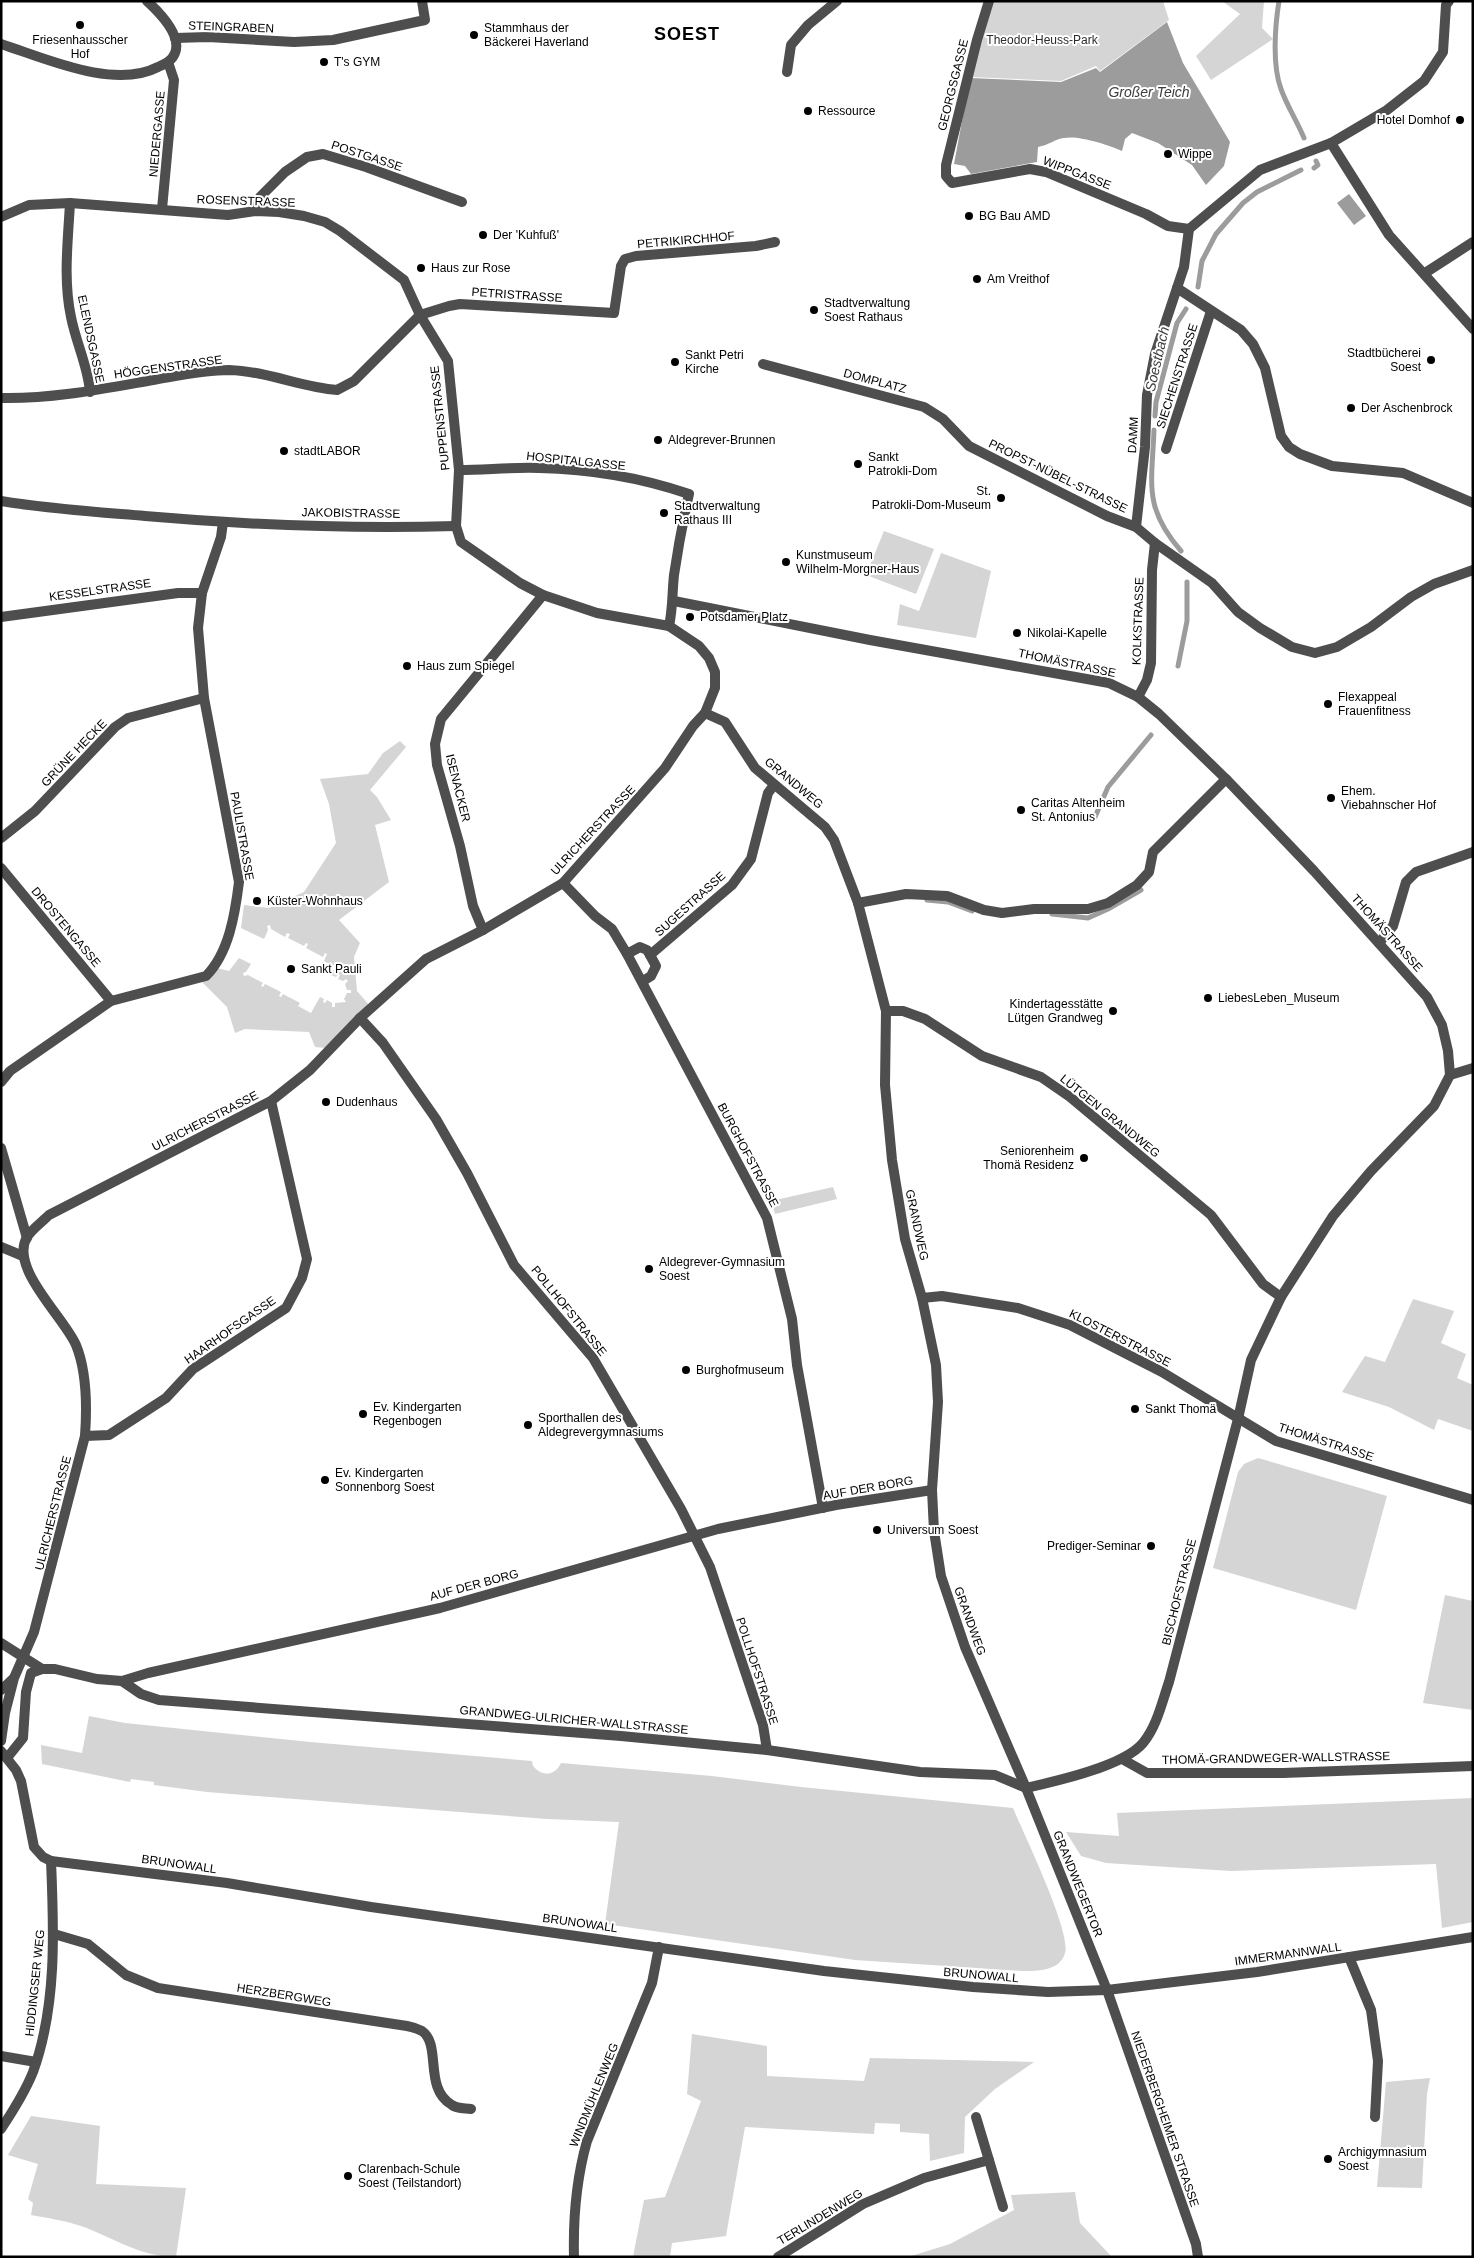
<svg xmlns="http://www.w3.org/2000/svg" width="1474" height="2258" viewBox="0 0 1474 2258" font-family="Arial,sans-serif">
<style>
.green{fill:#d5d5d5}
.water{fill:#9c9c9c}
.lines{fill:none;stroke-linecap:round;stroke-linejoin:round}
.stream{stroke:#9c9c9c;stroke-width:5}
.minor{stroke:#4e4e4e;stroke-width:10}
.tertiary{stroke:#4e4e4e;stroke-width:10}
.poi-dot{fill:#000;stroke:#fff;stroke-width:2}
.labels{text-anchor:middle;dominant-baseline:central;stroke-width:4;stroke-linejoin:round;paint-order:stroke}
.street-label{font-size:12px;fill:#000;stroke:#fff}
.poi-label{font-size:12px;fill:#000;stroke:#fff;text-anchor:start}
.park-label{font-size:12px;fill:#2c2c2c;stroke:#fff}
.water-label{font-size:14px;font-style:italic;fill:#3d3d3d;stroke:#fff}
.district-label{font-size:18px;font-weight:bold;letter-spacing:1px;fill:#000;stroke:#fff}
</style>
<rect width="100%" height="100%" fill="#fff"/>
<g class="green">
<path d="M994 1H1163L1169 20 1100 71 1096 66 1061 81 970 77Z"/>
<path d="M1222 1H1264L1262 28 1273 39 1211 80 1196 56 1240 14Z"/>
<path d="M884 531 934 549 916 594 866 575Z"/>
<path d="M941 553 991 571 976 638 897 625 900 604 919 611Z"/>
<path d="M400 741 406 747 370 790 377 797 391 820 375 825 389 882 339 920 360 943 354 957 357 991 370 1006 326 1048 315 1047 309 1032 245 1029 235 1033 227 1007 202 982 217 968 229 971 239 958 251 964 246 972 243 973 244 976 248 975 263 983 261 986 263 987 265 984 281 992 279 996 281 997 283 994 300 1003 298 1006 311 1013 320 997 324 999 323 1002 325 1003 327 1000 332 1003V1007H335V1003L346 1002 344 999 347 993H351V990H347L345 984 348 981 346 979 343 981 338 979 340 975 338 974 336 977 331 975 337 964 335 963 333 966 324 961 327 954 325 953 323 957 306 948 308 944 306 943 304 946 288 938 290 934 287 933 285 937 271 929 270 925 267 926 268 930 264 939 241 928 244 905 269 908 304 892 336 843 329 804 320 779 368 774 383 753Z"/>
<path d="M833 1187 837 1199 775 1214 771 1201Z"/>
<path d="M1413 1299 1454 1311 1441 1343 1466 1354 1457 1378 1473 1385V1431L1438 1419 1434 1430 1389 1407 1342 1392 1365 1356 1385 1362Z"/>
<path d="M1258 1458 1387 1496 1356 1610 1213 1568 1238 1472 1244 1464Z"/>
<path d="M1445 1595 1473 1601V1710L1423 1703Z"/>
<path d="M89 1716 125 1723 310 1742 532 1761 533 1766C542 1777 555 1776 561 1763L712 1776 801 1787 1013 1808C1023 1832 1072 1933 1065 1953 1060 1971 1038 1971 1022 1971L855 1960 605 1924 619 1822 547 1819 207 1792 154 1785V1782L131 1779 130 1782 42 1764 41 1745 82 1753Z"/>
<path d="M1473 1798V1922L1442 1928 1436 1864 1231 1871 1106 1863 1081 1856 1066 1832 1119 1836 1117 1813Z"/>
<path d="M692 2034 767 2046V2076L864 2081 870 2058 1034 2062 995 2089 965 2117 964 2153 930 2161 929 2134 900 2132V2124L875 2123 874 2134 745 2127 726 2236 672 2243 670 2257H633L644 2200 665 2197 701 2101 687 2094Z"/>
<path d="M1430 2078 1427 2094 1422 2188 1377 2187 1386 2082Z"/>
<path d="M31 2116 100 2126 96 2184 186 2188 176 2257C142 2257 115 2239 84 2227 67 2221 48 2218 31 2215L33 2203 28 2199 38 2164 8 2155Z"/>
<path d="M1075 2192 1080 2223 1112 2257H908L950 2244 1014 2210 1011 2195Z"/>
</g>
<g class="water">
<path d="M1167 22 1183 63 1230 142 1224 166 1206 185 1192 165 1158 143 1132 133 1125 139 1122 151C1109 145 1078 135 1064 138 1055 139 1049 145 1038 147L1037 162 971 174 965 166 954 164 970 78 1061 82 1096 68 1100 72Z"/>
<path d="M1349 194 1366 216 1354 225 1337 203Z"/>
</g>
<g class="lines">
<g class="stream">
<path d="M1279 1C1275 26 1272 65 1281 89 1287 106 1297 121 1304 138"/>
<path d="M1314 168 1318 165 1316 161"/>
<path d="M1198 287 1202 261 1216 234 1243 203 1257 192 1301 170"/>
<path d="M1155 416 1156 402 1177 323 1186 309"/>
<path d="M1154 430C1152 484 1143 507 1181 551"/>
<path d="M1178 666 1187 621V582"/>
<path d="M1095 817 1108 787 1151 735"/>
<path d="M927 900 948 902 972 911"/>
<path d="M1052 914 1088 918 1108 909 1141 890"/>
</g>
<g class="minor">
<path d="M989 1 977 40 946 165V176L952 183 1030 169 1046 172 1146 214 1168 226 1189 229"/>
<path d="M175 38 208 37 294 42 333 40 425 20 422 1"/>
<path d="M1 44C45 58 114 90 158 67 165 64 172 61 175 53 182 35 159 12 147 1"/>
<path d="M787 72 791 45 808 25 837 1"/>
<path d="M1331 143 1389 235 1473 329"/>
<path d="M70 203C68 241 63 279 71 317 76 343 88 366 90 392"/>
<path d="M162 209 174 80 168 62"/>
<path d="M256 211 260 197 285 172 307 157 323 154 366 167 462 202"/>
<path d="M1 217 29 205 70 203 228 215 256 211 279 212 304 216 325 222 340 231 404 280 420 315 448 361 459 470 456 526 461 542 520 583 543 595 597 613 669 626 699 646 709 658 715 672V688L705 713 693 726 665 768 563 883 483 930 426 959 360 1018 310 1070 271 1101 49 1215C42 1222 32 1229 27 1237 9 1268 64 1317 76 1345 87 1372 87 1408 85 1436L34 1632 14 1678 5 1713 1 1741"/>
<path d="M1425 273 1473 242"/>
<path d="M1177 288 1241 330 1253 344 1265 368 1281 436 1289 447 1300 454 1332 466 1403 473 1473 503"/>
<path d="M763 364 924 407 943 419 969 446 1107 516 1136 527 1155 543 1212 583 1238 612 1260 628 1292 647 1315 653 1337 647 1371 627 1411 597 1434 584 1473 570"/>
<path d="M1 398C53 399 102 389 153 380 177 376 204 370 229 370 266 371 301 387 337 390L354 381 420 315 449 306 460 304 614 313 621 266 625 259 636 256 756 246 775 242"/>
<path d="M1166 449 1211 311"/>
<path d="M459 470C485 470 512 467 539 468 589 469 642 478 689 494 683 521 678 548 674 575 672 593 673 608 669 626"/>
<path d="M1 501C49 509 97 512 145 516 248 525 352 529 456 526"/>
<path d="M1136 527 1145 447 1147 395 1155 354 1184 267 1189 229 1260 170 1331 143 1387 110 1424 81 1443 52 1446 5 1449 1"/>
<path d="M674 601 870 640 1109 683 1138 697 1159 714 1226 779 1314 871 1427 997 1442 1025 1448 1051 1450 1075 1434 1106 1371 1171 1333 1216 1281 1297 1251 1360 1238 1419 1169 1682C1162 1702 1157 1726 1143 1743 1124 1766 1057 1781 1026 1788"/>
<path d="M1 617 178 593H202"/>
<path d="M1138 697 1147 680 1151 663 1152 570 1155 543"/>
<path d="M705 713 725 722 755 768 825 827 834 840 858 903 886 1011 885 1085 892 1160 905 1239 922 1298 936 1365 938 1402 932 1490 934 1531 941 1576 965 1647 1026 1788 1107 1990"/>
<path d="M1 838 35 811 115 727 128 718 204 698"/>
<path d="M1 868 111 1001"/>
<path d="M563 883 595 916 612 929 627 954 767 1218 792 1319 797 1365 823 1508"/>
<path d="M858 903 906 894 947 896 984 910 1002 913 1034 909H1088L1108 903 1137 885 1149 872 1153 852 1226 779"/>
<path d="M483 930 473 906 460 846 437 765 435 744 441 719 543 595"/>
<path d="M1379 943 1393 926 1406 882 1416 872 1473 852"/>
<path d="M627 954 640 947 647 950 650 955"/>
<path d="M643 981 651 976 656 966 650 955 732 885 751 859 768 793 774 785"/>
<path d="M886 1011H903L925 1019 982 1056 1041 1077 1070 1097 1211 1215 1263 1284 1281 1297"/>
<path d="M360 1018 383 1043 436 1119 467 1173 514 1265 593 1358 681 1509 710 1567 763 1725 767 1750"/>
<path d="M1450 1075 1473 1068"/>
<path d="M1 1082 10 1071 111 1001 206 976C229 953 235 914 239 882L204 698 198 628 202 593 221 537 223 522"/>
<path d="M1 1148 27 1238"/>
<path d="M1 1247 23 1256"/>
<path d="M922 1298 942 1296 1018 1308 1070 1325 1162 1372 1276 1441 1473 1500"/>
<path d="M85 1436 109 1435 166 1398 193 1369 286 1308 302 1278 307 1259 271 1101"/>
<path d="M1 1643 42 1669H55L97 1679 122 1681 148 1673 440 1608 718 1529 836 1505 932 1490"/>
<path d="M122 1681 141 1694 159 1700 621 1736 767 1750 920 1772 995 1775 1026 1788"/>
<path d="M1 1690 13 1679"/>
<path d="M7 1758 23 1738 26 1692 31 1673 42 1669"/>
<path d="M1122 1759 1147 1773H1283L1473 1766"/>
<path d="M54 1934 88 1944 126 1975 158 1988 407 2026C412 2027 418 2029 422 2031 442 2045 423 2088 452 2105 457 2109 465 2108 471 2109"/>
<path d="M1349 1957 1371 2010 1378 2061 1375 2117"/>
<path d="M1 2056 36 2062"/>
<path d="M976 2117 1003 2207"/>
<path d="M574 2257C573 2217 576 2180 587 2141L652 1983 659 1947"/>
<path d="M778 2257 863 2204 924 2178 989 2160"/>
</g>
<g class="tertiary">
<path d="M1 1751 16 1770 21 1781 34 1847 43 1857 51 1861 227 1883 371 1907 824 1971 973 1987 1048 1992 1107 1990 1257 1972 1473 1937"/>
<path d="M1107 1990 1196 2244 1198 2257"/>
<path d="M1 2129C13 2111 25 2092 33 2072 57 2006 54 1930 51 1861"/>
</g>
</g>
<g class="poi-dot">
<circle cx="80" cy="25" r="5"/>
<circle cx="474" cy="35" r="5"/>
<circle cx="324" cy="62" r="5"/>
<circle cx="808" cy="111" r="5"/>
<circle cx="1460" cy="120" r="5"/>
<circle cx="1168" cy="154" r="5"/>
<circle cx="969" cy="216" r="5"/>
<circle cx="483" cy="235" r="5"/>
<circle cx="421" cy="268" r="5"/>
<circle cx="977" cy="279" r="5"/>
<circle cx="814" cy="310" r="5"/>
<circle cx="1431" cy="360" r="5"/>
<circle cx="675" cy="362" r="5"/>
<circle cx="1351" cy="408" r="5"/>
<circle cx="658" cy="440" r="5"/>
<circle cx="284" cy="451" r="5"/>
<circle cx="858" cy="464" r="5"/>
<circle cx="1001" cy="498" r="5"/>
<circle cx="664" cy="513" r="5"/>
<circle cx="786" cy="562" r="5"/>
<circle cx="690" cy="617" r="5"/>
<circle cx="1017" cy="633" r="5"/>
<circle cx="407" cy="666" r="5"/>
<circle cx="1328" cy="704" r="5"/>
<circle cx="1331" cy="798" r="5"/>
<circle cx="1021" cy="810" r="5"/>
<circle cx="257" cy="901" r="5"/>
<circle cx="291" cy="969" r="5"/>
<circle cx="1208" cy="998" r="5"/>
<circle cx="1113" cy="1011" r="5"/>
<circle cx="326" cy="1102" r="5"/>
<circle cx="1084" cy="1158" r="5"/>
<circle cx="649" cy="1269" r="5"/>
<circle cx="686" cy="1370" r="5"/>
<circle cx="1135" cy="1409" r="5"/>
<circle cx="363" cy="1414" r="5"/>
<circle cx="528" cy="1425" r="5"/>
<circle cx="325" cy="1480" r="5"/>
<circle cx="877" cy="1530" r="5"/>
<circle cx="1151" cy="1546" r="5"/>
<circle cx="1328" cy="2159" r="5"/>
<circle cx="348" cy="2176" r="5"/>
</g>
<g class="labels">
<g class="street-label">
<text transform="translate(231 27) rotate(2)">STEINGRABEN</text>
<text transform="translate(953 85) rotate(-76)">GEORGSGASSE</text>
<text transform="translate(157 134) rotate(-85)">NIEDERGASSE</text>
<text transform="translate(367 156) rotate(18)">POSTGASSE</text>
<text transform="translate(1077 173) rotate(21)">WIPPGASSE</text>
<text transform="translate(246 201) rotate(2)">ROSENSTRASSE</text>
<text transform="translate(686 240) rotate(-5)">PETRIKIRCHHOF</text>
<text transform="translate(517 295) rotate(4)">PETRISTRASSE</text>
<text transform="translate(91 339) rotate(78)">ELENDSGASSE</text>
<text transform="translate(168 367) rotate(-8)">HÖGGENSTRASSE</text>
<text transform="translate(1177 376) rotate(-72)">SIECHENSTRASSE</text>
<text transform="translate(875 381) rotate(15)">DOMPLATZ</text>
<text transform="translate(440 418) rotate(-96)">PUPPENSTRASSE</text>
<text transform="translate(1133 435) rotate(-87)">DAMM</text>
<text transform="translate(576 461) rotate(6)">HOSPITALGASSE</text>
<text transform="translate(1058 476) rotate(26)">PROPST-NÜBEL-STRASSE</text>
<text transform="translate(351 513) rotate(1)">JAKOBISTRASSE</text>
<text transform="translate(100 590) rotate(-8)">KESSELSTRASSE</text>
<text transform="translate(1138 621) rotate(-88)">KOLKSTRASSE</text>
<text transform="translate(1067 663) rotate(12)">THOMÄSTRASSE</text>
<text transform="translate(74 753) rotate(-46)">GRÜNE HECKE</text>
<text transform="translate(794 783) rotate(40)">GRANDWEG</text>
<text transform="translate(458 788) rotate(76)">ISENACKER</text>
<text transform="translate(593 830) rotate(-47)">ULRICHERSTRASSE</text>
<text transform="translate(242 836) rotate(80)">PAULISTRASSE</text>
<text transform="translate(690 904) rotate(-42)">SUGESTRASSE</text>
<text transform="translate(66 927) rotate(50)">DROSTENGASSE</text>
<text transform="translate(1387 933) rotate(48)">THOMÄSTRASSE</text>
<text transform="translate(1110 1116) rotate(39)">LÜTGEN GRANDWEG</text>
<text transform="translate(205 1121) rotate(-27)">ULRICHERSTRASSE</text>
<text transform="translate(748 1155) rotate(62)">BURGHOFSTRASSE</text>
<text transform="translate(917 1225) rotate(78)">GRANDWEG</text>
<text transform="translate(569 1311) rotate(51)">POLLHOFSTRASSE</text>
<text transform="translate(230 1330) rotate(-35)">HAARHOFSGASSE</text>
<text transform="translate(1120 1338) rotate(27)">KLOSTERSTRASSE</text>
<text transform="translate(1326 1442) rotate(18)">THOMÄSTRASSE</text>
<text transform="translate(868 1488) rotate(-10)">AUF DER BORG</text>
<text transform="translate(53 1513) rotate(-76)">ULRICHERSTRASSE</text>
<text transform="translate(474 1585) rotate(-15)">AUF DER BORG</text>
<text transform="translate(1179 1592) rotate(-76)">BISCHOFSTRASSE</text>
<text transform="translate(970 1621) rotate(70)">GRANDWEG</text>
<text transform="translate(757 1671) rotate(72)">POLLHOFSTRASSE</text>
<text transform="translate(574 1720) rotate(5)">GRANDWEG-ULRICHER-WALLSTRASSE</text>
<text transform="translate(1276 1758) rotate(-1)">THOMÄ-GRANDWEGER-WALLSTRASSE</text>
<text transform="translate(179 1864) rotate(8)">BRUNOWALL</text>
<text transform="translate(1078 1884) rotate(68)">GRANDWEGERTOR</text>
<text transform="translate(580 1923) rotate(8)">BRUNOWALL</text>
<text transform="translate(1288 1954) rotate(-8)">IMMERMANNWALL</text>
<text transform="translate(981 1975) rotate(5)">BRUNOWALL</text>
<text transform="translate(35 1983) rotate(-84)">HIDDINGSER WEG</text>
<text transform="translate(284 1995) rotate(9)">HERZBERGWEG</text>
<text transform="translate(594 2095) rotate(-68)">WINDMÜHLENWEG</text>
<text transform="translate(1165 2119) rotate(71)">NIEDERBERGHEIMER STRASSE</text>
<text transform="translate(820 2217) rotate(-31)">TERLINDENWEG</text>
</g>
<g class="poi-label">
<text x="484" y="28">Stammhaus der<tspan x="484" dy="14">Bäckerei Haverland</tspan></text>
<text x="80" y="40" text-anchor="middle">Friesenhausscher<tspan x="80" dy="14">Hof</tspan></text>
<text x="334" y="62">T's GYM</text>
<text x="818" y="111">Ressource</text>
<text x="1450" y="120" text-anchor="end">Hotel Domhof</text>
<text x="1178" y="154">Wippe</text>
<text x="979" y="216">BG Bau AMD</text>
<text x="493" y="235">Der 'Kuhfuß'</text>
<text x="431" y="268">Haus zur Rose</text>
<text x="987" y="279">Am Vreithof</text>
<text x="824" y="303">Stadtverwaltung<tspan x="824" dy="14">Soest Rathaus</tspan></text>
<text x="1421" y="353" text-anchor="end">Stadtbücherei<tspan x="1421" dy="14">Soest</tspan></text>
<text x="685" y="355">Sankt Petri<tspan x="685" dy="14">Kirche</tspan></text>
<text x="1361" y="408">Der Aschenbrock</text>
<text x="668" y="440">Aldegrever-Brunnen</text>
<text x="294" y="451">stadtLABOR</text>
<text x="868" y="457">Sankt<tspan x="868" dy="14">Patrokli-Dom</tspan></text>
<text x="991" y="491" text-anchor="end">St.<tspan x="991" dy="14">Patrokli-Dom-Museum</tspan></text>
<text x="674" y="506">Stadtverwaltung<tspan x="674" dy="14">Rathaus III</tspan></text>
<text x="796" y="555">Kunstmuseum<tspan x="796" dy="14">Wilhelm-Morgner-Haus</tspan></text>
<text x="700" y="617">Potsdamer Platz</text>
<text x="1027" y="633">Nikolai-Kapelle</text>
<text x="417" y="666">Haus zum Spiegel</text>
<text x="1338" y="697">Flexappeal<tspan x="1338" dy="14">Frauenfitness</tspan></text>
<text x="1341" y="791">Ehem.<tspan x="1341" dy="14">Viebahnscher Hof</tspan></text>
<text x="1031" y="803">Caritas Altenheim<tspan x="1031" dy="14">St. Antonius</tspan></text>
<text x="267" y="901">Küster-Wohnhaus</text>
<text x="301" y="969">Sankt Pauli</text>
<text x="1218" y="998">LiebesLeben_Museum</text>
<text x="1103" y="1004" text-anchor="end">Kindertagesstätte<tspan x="1103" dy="14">Lütgen Grandweg</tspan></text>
<text x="336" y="1102">Dudenhaus</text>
<text x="1074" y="1151" text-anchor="end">Seniorenheim<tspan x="1074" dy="14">Thomä Residenz</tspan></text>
<text x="659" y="1262">Aldegrever-Gymnasium<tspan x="659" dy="14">Soest</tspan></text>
<text x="696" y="1370">Burghofmuseum</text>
<text x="373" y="1407">Ev. Kindergarten<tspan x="373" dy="14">Regenbogen</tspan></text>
<text x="1145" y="1409">Sankt Thomä</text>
<text x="538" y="1418">Sporthallen des<tspan x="538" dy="14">Aldegrevergymnasiums</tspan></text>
<text x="335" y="1473">Ev. Kindergarten<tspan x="335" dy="14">Sonnenborg Soest</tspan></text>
<text x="887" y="1530">Universum Soest</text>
<text x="1141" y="1546" text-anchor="end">Prediger-Seminar</text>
<text x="1338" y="2152">Archigymnasium<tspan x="1338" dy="14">Soest</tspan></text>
<text x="358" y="2169">Clarenbach-Schule<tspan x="358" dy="14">Soest (Teilstandort)</tspan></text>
</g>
<g class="park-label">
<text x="1042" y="40">Theodor-Heuss-Park</text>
</g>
<g class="water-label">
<text x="1149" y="92">Großer Teich</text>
<text transform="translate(1157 359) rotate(-77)">Soestbach</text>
</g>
<g class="district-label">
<text x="687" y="34">SOEST</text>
</g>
</g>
<rect width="1474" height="2258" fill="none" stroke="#000000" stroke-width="5"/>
</svg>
